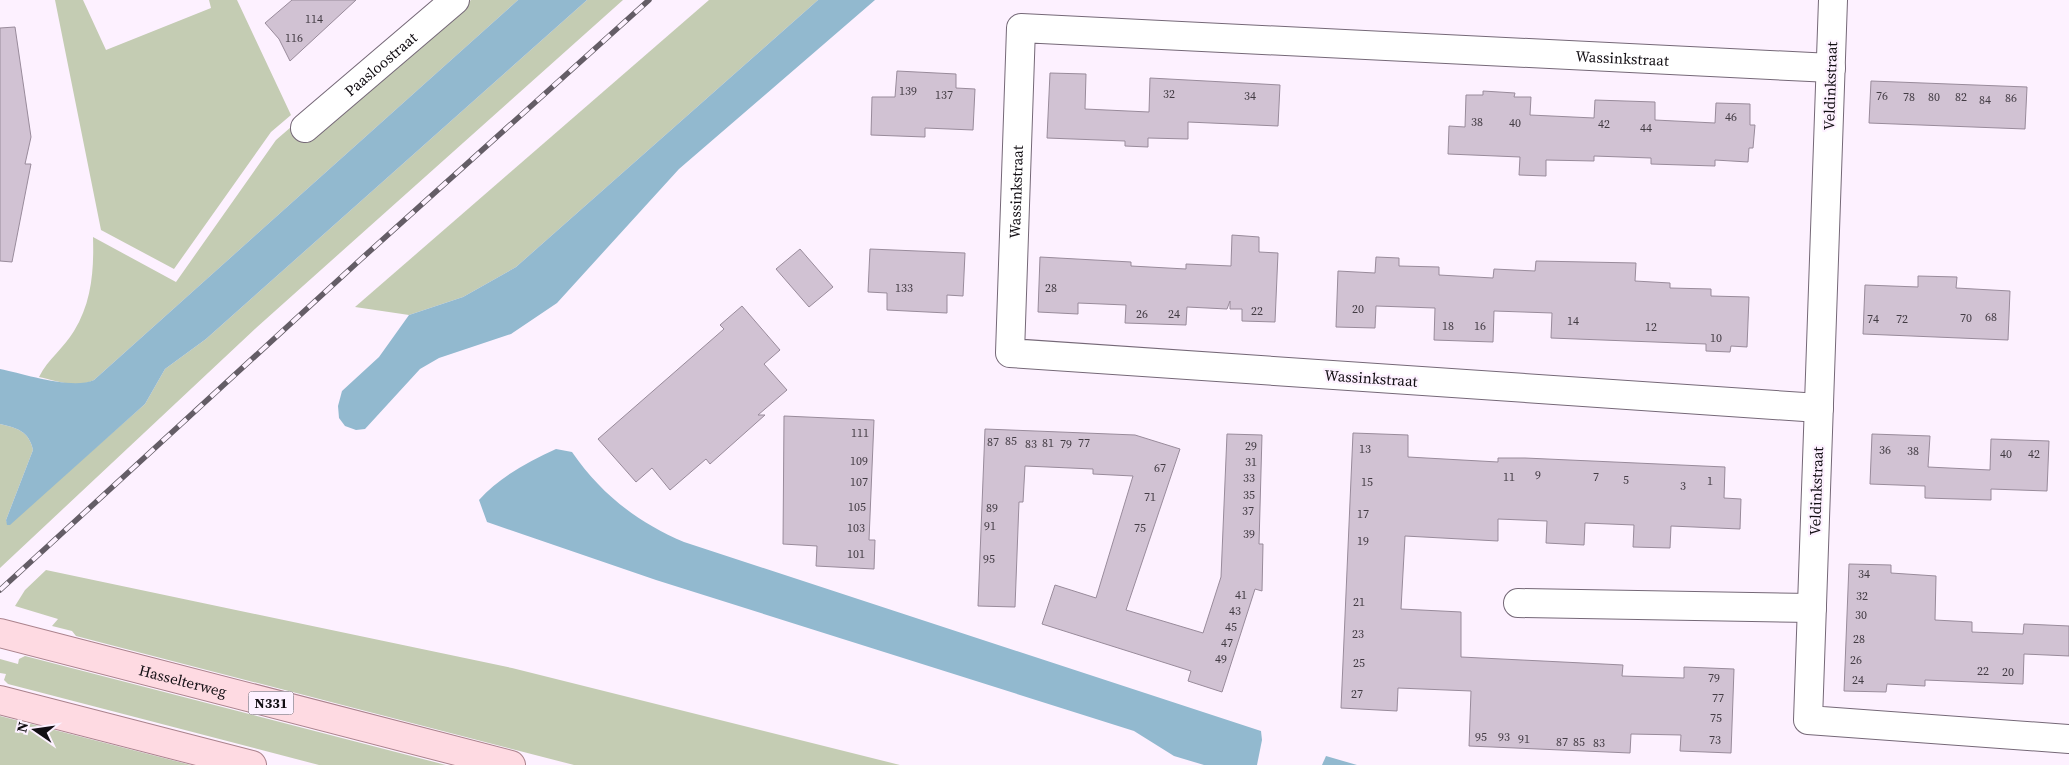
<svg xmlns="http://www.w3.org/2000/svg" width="2069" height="765" viewBox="0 0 2069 765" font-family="'Source Serif 4',serif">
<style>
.green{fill:#c4ccb3}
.water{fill:#92b9cf}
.building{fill:#d1c2d3;stroke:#998b9b}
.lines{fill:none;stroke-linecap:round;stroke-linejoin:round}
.minor-casing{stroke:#756877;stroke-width:30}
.major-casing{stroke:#ab838d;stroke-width:30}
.minor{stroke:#fff;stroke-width:28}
.major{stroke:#fedae2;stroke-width:28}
.rail-casing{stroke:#645d66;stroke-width:5.5}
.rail{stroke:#fdf1ff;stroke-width:4;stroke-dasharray:11;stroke-linecap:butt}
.labels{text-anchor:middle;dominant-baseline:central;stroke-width:4.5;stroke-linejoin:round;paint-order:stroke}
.number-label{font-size:12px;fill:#423b43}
.shield{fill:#fdf1ff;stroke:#58525a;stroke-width:1}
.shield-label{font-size:14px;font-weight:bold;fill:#120e13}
.street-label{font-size:15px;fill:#120e13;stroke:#fdf1ff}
</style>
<rect width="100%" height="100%" fill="#fdf1ff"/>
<g class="green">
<path d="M55 0H83L106 50 211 8 209 0H237L291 115 271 132 174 269 101 230Z"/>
<path d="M471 0H518L94 380C75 389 58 381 39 377 48 359 64 348 74 331 92 302 94 269 93 237L176 282 276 140 291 127 305 143Z"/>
<path d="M587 0H623L256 328 0 568V424C17 428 29 431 33 450L6 520 8 525 145 404 165 369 206 339Z"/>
<path d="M709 0H818L516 267 463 297 409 315 355 307Z"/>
<path d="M46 570 512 668 900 765H574L76 636 72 631 52 626 58 619 15 606 25 590Z"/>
<path d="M25 656 446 765H319L8 684 4 680 6 674 0 673V659L18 664 19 659Z"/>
<path d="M0 716 191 765H0Z"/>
</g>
<g class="water">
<path d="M518 0H587L206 339 165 369 145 404 10 525H7L6 520 33 450C29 431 17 428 0 424V369C25 374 72 390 94 380Z"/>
<path d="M818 0H875L679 169 557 303 511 334 439 358 420 369 365 429 356 430 345 426 339 418 338 406 342 391 379 357 409 315 463 297 516 267Z"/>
<path d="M556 449 572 452C601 494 637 522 684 542L1261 731 1262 740 1257 765H1204L1174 756 1134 731 656 580 487 522 479 500C499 477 528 462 556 449Z"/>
<path d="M1326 756 1357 765H1322Z"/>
</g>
<g class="building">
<path d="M292 0H356L290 61 279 39 265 23Z"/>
<path d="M15 27 31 137 25 164H31L12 262 0 261V28Z"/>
<path d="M897 71 956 74V88L975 89 973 130 925 128V137L871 135 872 97H895Z"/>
<path d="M1050 73 1086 74 1085 109 1149 112 1150 78 1280 85 1278 126 1188 122V139L1148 138V147L1125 146V141L1047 138Z"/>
<path d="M1871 81 2027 87 2025 129 1869 123Z"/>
<path d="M1483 91 1515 93 1514 97H1531L1530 115 1594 118 1595 100 1655 102V120L1715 123 1716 103 1750 104V125H1755L1753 148H1749L1748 162 1715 160V166L1651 164V158L1594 156V161L1546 160V176L1519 175 1520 157 1448 154 1449 126 1465 127 1466 95H1483Z"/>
<path d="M1232 235 1259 237V252L1278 253 1275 322 1242 321V309H1230V301L1227 309 1187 307 1186 325 1125 323 1126 305 1078 303V314L1038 312 1040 257 1131 262V266L1186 269V264L1231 266Z"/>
<path d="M800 249 833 287 809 307 776 269Z"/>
<path d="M870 249 965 253 963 296 947 295V313L887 310V293L868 292Z"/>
<path d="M1376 257 1399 258V266L1439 267V275L1493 278 1494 269 1535 271 1536 261 1636 263 1635 281 1670 283V288L1711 289V296L1749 297 1747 347 1731 346 1730 352 1706 351V344L1551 338 1552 313 1494 311 1493 342 1434 340 1435 308 1376 306 1375 328 1336 327 1338 271 1375 273Z"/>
<path d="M1918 276 1957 277 1956 288 2010 291 2008 340 1863 334 1865 285 1918 287Z"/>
<path d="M742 306 780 350 764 364 787 390 758 415H765L710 464 706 459 670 490 652 468 636 482 598 439 724 329 720 325Z"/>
<path d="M784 416 874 420 869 540H875L874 569 816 566 817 546 783 544Z"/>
<path d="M985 429 1135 435 1180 449 1126 610 1203 633 1221 577 1227 434 1262 435 1259 544H1263L1262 591 1255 589 1222 692 1188 681 1191 671 1042 624 1055 585 1096 598 1133 476 1093 474V469L1025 466 1023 502H1019L1015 607 978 606Z"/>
<path d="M1353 433 1408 435V457L1498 462V458H1525L1725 467 1724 498 1741 499 1740 529 1671 526 1670 548 1633 547 1634 525 1585 523 1584 545 1546 543 1547 521 1498 519V541L1405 536 1401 609 1461 612V657L1623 665 1622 676 1684 678V667L1734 669 1731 753 1680 751 1681 735 1631 734 1630 753 1469 746 1471 691 1398 688 1397 711 1341 708Z"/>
<path d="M1872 434 1930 436 1928 467 1990 470 1991 439 2049 441 2047 491 1991 489V500L1925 498V486L1870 484Z"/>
<path d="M1849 564 1891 565V573L1936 576 1935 620 1972 622V632L2023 634 2024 624 2069 626V656L2024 654 2023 684 1925 680V686L1887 684 1886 692 1844 691Z"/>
</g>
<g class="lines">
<g class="minor-casing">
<g id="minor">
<path d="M1833 0 1808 720 2069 739"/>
<path id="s1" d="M305 128 455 0"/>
<path id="s2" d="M1819 408 1010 353 1021 28 1831 68"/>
<path d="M1518 603 1812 608"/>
</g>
</g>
<g class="major-casing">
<g id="major">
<path id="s3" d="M0 633 511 765"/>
<path d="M0 700 252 765"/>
</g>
</g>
<use href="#minor" class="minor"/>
<use href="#major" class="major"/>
<g class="rail-casing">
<path id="rail" d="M0 590 360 260 649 0"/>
</g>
<use href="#rail" class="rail"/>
</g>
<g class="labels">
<g class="number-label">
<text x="314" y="19">114</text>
<text x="294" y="38">116</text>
<text x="908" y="91">139</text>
<text x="1169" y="94">32</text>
<text x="944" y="95">137</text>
<text x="1250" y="96">34</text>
<text x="1882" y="96">76</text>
<text x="1909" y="97">78</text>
<text x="1934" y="97">80</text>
<text x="1961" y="97">82</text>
<text x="2011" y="98">86</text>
<text x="1985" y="100">84</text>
<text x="1731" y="117">46</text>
<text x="1477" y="122">38</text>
<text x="1515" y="123">40</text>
<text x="1604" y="124">42</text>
<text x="1646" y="128">44</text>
<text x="904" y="288">133</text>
<text x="1051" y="288">28</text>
<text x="1358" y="309">20</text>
<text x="1257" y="311">22</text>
<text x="1142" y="314">26</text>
<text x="1174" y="314">24</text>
<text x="1991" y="317">68</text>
<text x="1966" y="318">70</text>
<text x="1873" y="319">74</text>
<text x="1902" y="319">72</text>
<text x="1573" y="321">14</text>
<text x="1448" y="326">18</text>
<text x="1480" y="326">16</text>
<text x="1651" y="327">12</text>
<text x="1716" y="338">10</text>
<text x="860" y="433">111</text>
<text x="1011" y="441">85</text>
<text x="993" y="442">87</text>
<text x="1048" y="443">81</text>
<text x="1084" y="443">77</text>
<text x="1031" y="444">83</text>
<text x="1066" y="444">79</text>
<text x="1251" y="446">29</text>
<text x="1365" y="449">13</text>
<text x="1885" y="450">36</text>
<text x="1913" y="451">38</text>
<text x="2006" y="454">40</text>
<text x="2034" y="454">42</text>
<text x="859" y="461">109</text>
<text x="1251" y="462">31</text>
<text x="1160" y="468">67</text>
<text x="1538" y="475">9</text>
<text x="1509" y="477">11</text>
<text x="1596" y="477">7</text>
<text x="1249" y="478">33</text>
<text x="1626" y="480">5</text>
<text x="1710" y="481">1</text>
<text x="859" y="482">107</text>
<text x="1367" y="482">15</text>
<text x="1683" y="486">3</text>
<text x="1249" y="495">35</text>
<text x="1150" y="497">71</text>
<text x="857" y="507">105</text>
<text x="992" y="508">89</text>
<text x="1248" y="511">37</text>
<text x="1363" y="514">17</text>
<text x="990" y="526">91</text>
<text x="856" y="528">103</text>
<text x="1140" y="528">75</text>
<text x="1249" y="534">39</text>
<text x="1363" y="541">19</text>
<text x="856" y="554">101</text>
<text x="989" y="559">95</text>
<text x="1864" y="574">34</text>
<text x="1241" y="595">41</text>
<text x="1862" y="596">32</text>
<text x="1359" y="602">21</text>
<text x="1235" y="611">43</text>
<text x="1861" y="615">30</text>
<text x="1231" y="627">45</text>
<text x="1358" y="634">23</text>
<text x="1859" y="639">28</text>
<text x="1227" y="643">47</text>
<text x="1221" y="659">49</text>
<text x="1856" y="660">26</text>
<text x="1359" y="663">25</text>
<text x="1983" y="671">22</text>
<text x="2008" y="672">20</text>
<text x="1714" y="678">79</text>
<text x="1858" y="680">24</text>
<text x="1357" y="694">27</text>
<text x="1718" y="698">77</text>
<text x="1716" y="718">75</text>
<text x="1481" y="737">95</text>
<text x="1504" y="737">93</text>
<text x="1524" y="739">91</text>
<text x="1715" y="740">73</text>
<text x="1562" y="742">87</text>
<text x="1579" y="742">85</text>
<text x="1599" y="743">83</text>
</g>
<rect class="shield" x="248.5" y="691.5" width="45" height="23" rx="4"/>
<g class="shield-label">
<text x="271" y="703">N331</text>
</g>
<g class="street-label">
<text stroke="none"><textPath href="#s2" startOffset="1738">Wassinkstraat</textPath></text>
<text stroke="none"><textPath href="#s1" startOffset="99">Paasloostraat</textPath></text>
<text transform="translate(1830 86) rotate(-88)">Veldinkstraat</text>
<text stroke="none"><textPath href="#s2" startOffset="972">Wassinkstraat</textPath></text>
<text transform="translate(1371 378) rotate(4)">Wassinkstraat</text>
<text transform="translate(1816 491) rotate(-88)">Veldinkstraat</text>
<text stroke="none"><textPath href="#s3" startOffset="189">Hasselterweg</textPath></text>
</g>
</g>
<g transform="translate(35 730) rotate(283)" stroke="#fdf1ff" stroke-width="4" paint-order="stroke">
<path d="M0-4L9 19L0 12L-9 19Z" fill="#120e13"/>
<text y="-8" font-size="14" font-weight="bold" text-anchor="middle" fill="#120e13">N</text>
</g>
</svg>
